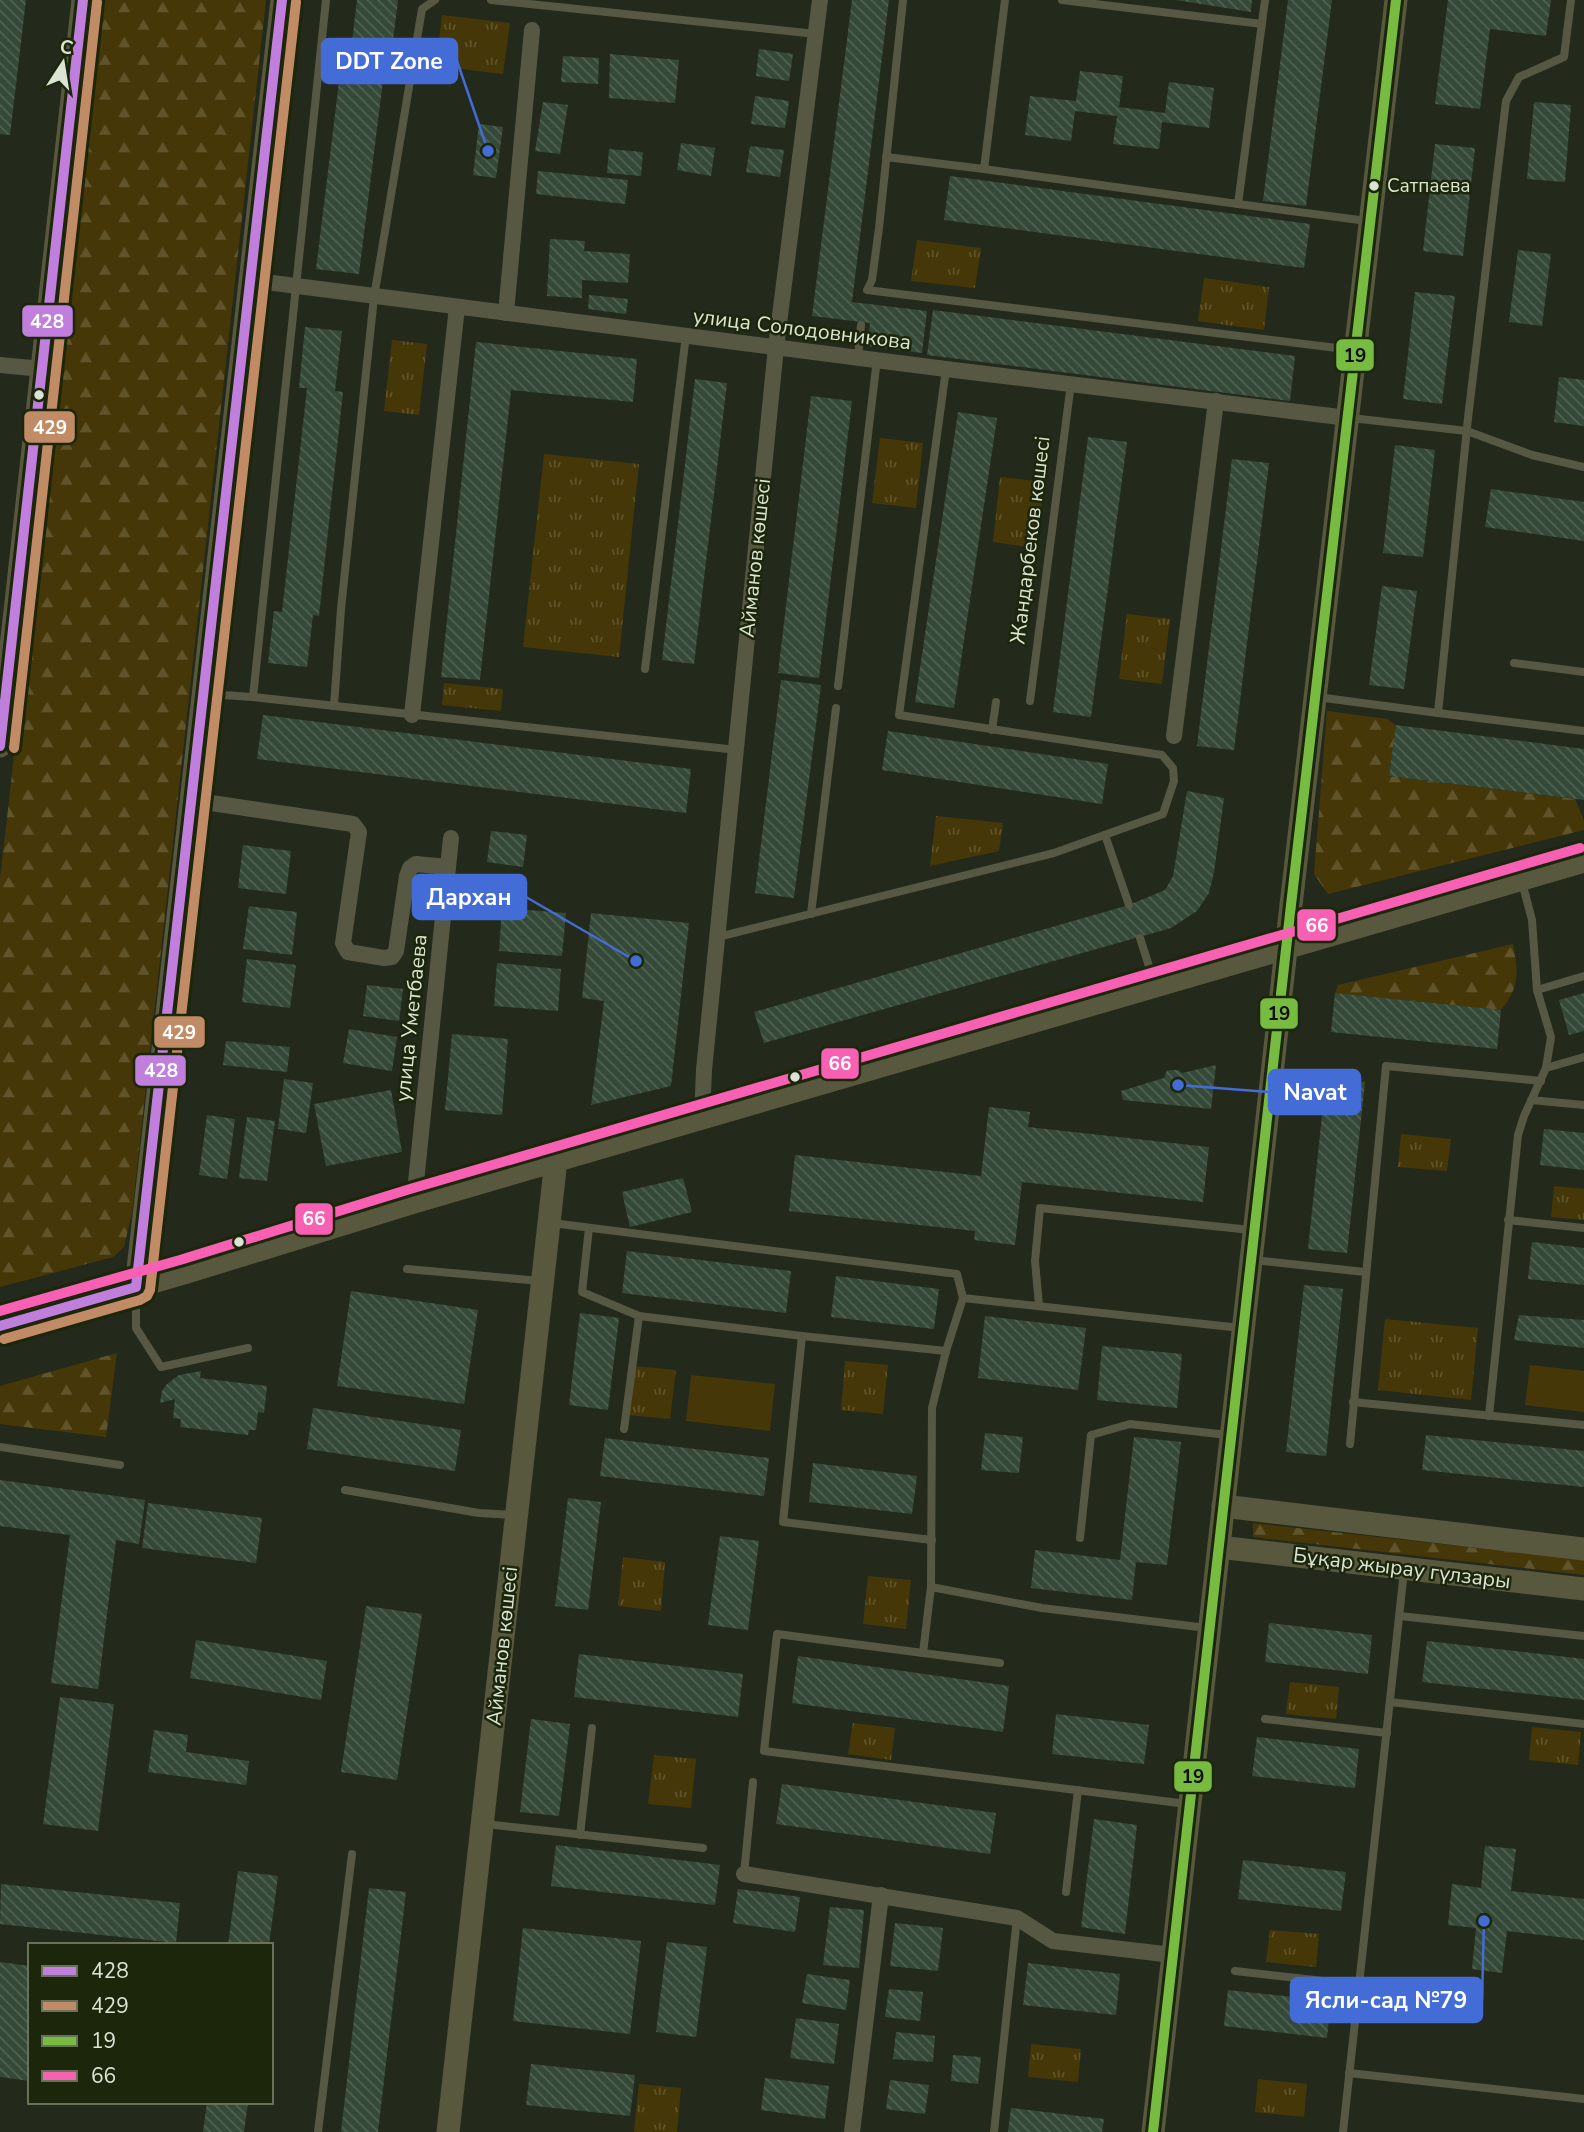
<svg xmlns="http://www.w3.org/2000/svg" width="1584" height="2132" viewBox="0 0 1584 2132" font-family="'Nunito Sans',sans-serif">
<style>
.green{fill:#463708}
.forest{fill:url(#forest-firs)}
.park{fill:url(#park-tufts)}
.building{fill:url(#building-back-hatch)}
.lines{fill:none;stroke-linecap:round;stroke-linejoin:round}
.lane{stroke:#575844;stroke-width:8}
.street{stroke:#575844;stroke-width:16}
.secondary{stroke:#58583e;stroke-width:23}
.bus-1-casing{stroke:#1b260b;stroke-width:16}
.bus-2-casing{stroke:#1b260b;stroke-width:16}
.bus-3-casing{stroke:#1b260b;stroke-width:16}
.bus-4-casing{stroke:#1b260b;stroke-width:16}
.bus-1{stroke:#c07fdc;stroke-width:10}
.bus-2{stroke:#c18c65;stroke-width:10}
.bus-3{stroke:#77bb41;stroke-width:10}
.bus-4{stroke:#f860b3;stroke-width:10}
.bus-dot{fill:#dbe3d2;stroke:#1b260b;stroke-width:2.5}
.labels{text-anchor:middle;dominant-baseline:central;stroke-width:5;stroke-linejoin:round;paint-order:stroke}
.bus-label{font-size:19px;fill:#dbe3d2;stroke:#1b260b;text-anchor:start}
.street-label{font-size:21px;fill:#dbe3d2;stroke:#1b260b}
.leader{fill:none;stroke:#436cd7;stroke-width:2.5}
.callout-dot{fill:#436cd7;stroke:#1b260b;stroke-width:2.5}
.callout{fill:#436cd7;stroke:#436cd7;stroke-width:2.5}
.callout-label{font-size:23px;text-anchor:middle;font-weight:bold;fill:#fff}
.line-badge{stroke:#1b260b;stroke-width:2.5}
.badge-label{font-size:19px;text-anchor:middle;font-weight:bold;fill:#fff}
.pale-badge-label{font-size:19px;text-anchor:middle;font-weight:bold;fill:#111}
</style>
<defs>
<pattern id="forest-firs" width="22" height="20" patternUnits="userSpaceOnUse" patternTransform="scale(1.75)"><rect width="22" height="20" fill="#463708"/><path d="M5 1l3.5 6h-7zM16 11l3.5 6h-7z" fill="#60542b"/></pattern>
<pattern id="park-tufts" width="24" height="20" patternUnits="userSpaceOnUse" patternTransform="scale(1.75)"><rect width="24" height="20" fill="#463708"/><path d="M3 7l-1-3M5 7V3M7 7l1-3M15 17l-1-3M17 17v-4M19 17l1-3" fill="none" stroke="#60542b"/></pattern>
<pattern id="building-back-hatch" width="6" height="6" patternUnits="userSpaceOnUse" patternTransform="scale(1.75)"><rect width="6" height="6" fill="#344937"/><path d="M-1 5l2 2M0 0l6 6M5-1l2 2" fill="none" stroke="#516353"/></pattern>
</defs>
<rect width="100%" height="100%" fill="#232a1b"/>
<g class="green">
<path d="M1530 1365 1584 1371V1412L1525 1405Z"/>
<path d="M691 1375 775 1384 770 1431 686 1421Z"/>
</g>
<g class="forest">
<path d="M100 0H266L132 1213 124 1247 113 1257 0 1287V879Z"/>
<path d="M1327 711 1387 719 1396 725 1389 776 1575 799 1584 821V830L1328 894 1314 874Z"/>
<path d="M1513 944C1518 972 1520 987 1501 1010L1335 993 1338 985Z"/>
<path d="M117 1353 106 1437 0 1424V1386Z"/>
<path d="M1253 1523 1584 1560V1575L1253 1537Z"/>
</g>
<g class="park">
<path d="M442 15 510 23 503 74 436 66Z"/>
<path d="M917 240 981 248 975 288 911 281Z"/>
<path d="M1204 278 1269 287 1264 330 1198 321Z"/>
<path d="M392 340 427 344 419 415 384 411Z"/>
<path d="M880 438 923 443 916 508 872 503Z"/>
<path d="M544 454 639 464 619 657 523 647Z"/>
<path d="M1000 477 1044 482 1036 548 993 542Z"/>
<path d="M1127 614 1170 619 1162 684 1119 679Z"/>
<path d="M444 683 503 689 501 711 442 705Z"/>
<path d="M936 816 1003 823 999 851 930 866Z"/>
<path d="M1401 1134 1451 1139 1447 1171 1398 1167Z"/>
<path d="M1554 1186 1584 1189V1220L1551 1217Z"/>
<path d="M1385 1319 1478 1328 1471 1400 1378 1390Z"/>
<path d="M845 1361 888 1365 883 1414 841 1410Z"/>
<path d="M633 1366 676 1370 670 1419 628 1415Z"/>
<path d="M623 1557 665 1562 661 1611 618 1606Z"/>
<path d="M868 1576 911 1580 906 1629 863 1624Z"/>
<path d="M1290 1682 1339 1687 1336 1719 1286 1714Z"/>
<path d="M853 1723 895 1728 891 1760 848 1754Z"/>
<path d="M1532 1727 1581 1732 1578 1765 1529 1760Z"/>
<path d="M654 1755 696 1759 691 1808 648 1804Z"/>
<path d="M1270 1930 1319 1934 1316 1967 1266 1962Z"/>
<path d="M1031 2044 1081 2049 1078 2082 1028 2077Z"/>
<path d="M1258 2079 1307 2084 1304 2117 1255 2112Z"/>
<path d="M639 2084 681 2088 677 2132H634Z"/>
</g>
<g class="building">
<path d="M0 0H26L10 135 0 134Z"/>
<path d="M357 0H398L388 81 383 80 359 274 316 269 340 74 348 75Z"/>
<path d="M852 0H889L852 302 927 311 922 353 867 346 870 323 812 316Z"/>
<path d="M1176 0H1252L1251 12Z"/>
<path d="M1288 0H1332L1306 206 1263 201Z"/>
<path d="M1448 0H1551L1546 36 1490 29 1480 109 1435 104Z"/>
<path d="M759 49 793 54 789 81 756 76Z"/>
<path d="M610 54 679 60 675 103 609 98Z"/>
<path d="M563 56 599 58 598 84 561 82Z"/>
<path d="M1080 71 1123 76 1119 107 1165 113 1169 82 1214 88 1209 128 1162 122 1159 149 1113 144 1117 116 1075 111 1071 141 1025 135 1030 96 1076 101Z"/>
<path d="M755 96 789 101 785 128 751 124Z"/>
<path d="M543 102 568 105 560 154 535 151Z"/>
<path d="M1534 102 1571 105 1565 182 1527 179Z"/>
<path d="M479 124 503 127 496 178 473 175Z"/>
<path d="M681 143 715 148 711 176 677 170Z"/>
<path d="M1435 144 1475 148 1463 256 1423 251Z"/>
<path d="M750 146 784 150 780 177 746 172Z"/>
<path d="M609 149 643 152 641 176 607 173Z"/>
<path d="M538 171 628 180 625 204 536 194Z"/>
<path d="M950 176 1310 224 1304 268 944 220Z"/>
<path d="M550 239 585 241 584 251 630 254 628 283 582 280V298L547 296Z"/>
<path d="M1518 250 1551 254 1542 326 1509 322Z"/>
<path d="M1415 292 1455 296 1442 404 1403 399Z"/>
<path d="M589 295 628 299 626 314 588 309Z"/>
<path d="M933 310 1295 356 1290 401 927 355Z"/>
<path d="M305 327 342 331 335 391 343 392 319 616 313 615 307 667 268 663 274 611 282 612 307 388H299Z"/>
<path d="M476 342 637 359 633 402 511 390 480 680 441 677Z"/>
<path d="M1559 377 1584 380V426L1554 422Z"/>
<path d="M695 379 727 383 694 664 662 660Z"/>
<path d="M811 396 852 401 819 678 778 673Z"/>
<path d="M958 412 997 418 954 708 915 702Z"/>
<path d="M1088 437 1127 442 1091 717 1053 712Z"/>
<path d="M1395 445 1435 450 1423 557 1383 553Z"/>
<path d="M1232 459 1269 463 1234 750 1197 746Z"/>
<path d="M1491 489 1584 502V541L1485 527Z"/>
<path d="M1382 586 1417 591 1404 689 1369 685Z"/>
<path d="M781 680 821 685 794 898 755 893Z"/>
<path d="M263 715 691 769 686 813 257 759Z"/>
<path d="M1396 725 1584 749V800L1389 776Z"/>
<path d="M888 731 1108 764 1102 804 882 770Z"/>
<path d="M1187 791 1224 798 1214 872 1209 893 1197 911 1171 928 764 1043 754 1012 1129 905 1165 890 1173 876Z"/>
<path d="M491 831 527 835 523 867 487 862Z"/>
<path d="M243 845 291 851 286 894 238 888Z"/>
<path d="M249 906 297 912 292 955 243 949Z"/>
<path d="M502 908 566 913 562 956 499 951Z"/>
<path d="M591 913 689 923 671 1086 591 1105 604 1001 582 998Z"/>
<path d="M247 959 296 965 290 1008 242 1002Z"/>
<path d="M497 963 561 969 558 1011 494 1006Z"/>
<path d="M367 985 403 989 399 1021 363 1016Z"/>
<path d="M1335 993 1501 1010 1497 1049 1331 1032Z"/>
<path d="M1584 993V1031L1569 1035 1559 1000Z"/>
<path d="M349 1029 397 1037 392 1071 343 1063Z"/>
<path d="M452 1034 508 1039 502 1115 445 1110Z"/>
<path d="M226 1041 290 1047 287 1072 223 1065Z"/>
<path d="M1216 1065 1211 1109 1123 1100 1121 1091 1164 1078 1167 1070H1178L1182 1073Z"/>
<path d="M1326 1078 1365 1082 1347 1253 1308 1249Z"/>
<path d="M284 1079 313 1083 306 1133 278 1129Z"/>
<path d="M391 1090 402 1152 326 1166 314 1104Z"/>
<path d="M989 1107 1030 1112 1028 1127 1209 1147 1203 1202 1022 1182 1015 1245 974 1240 975 1231 789 1211 795 1155 981 1176Z"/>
<path d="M207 1115 235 1119 227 1179 199 1175Z"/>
<path d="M247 1117 275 1121 267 1181 239 1178Z"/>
<path d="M1544 1129 1584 1133V1170L1540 1165Z"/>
<path d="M683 1178 692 1212 630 1227 622 1192Z"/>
<path d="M1532 1242 1584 1248V1285L1528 1279Z"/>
<path d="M627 1251 791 1271 786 1313 622 1293Z"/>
<path d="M836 1276 939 1289 934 1329 831 1317Z"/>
<path d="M1304 1285 1343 1289 1326 1456 1286 1452Z"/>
<path d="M351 1291 478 1310 464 1404 337 1386Z"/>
<path d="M580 1313 619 1318 608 1410 569 1405Z"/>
<path d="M1519 1315 1584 1320V1348L1514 1340Z"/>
<path d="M985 1316 1086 1328 1078 1390 978 1378Z"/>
<path d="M1102 1346 1182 1354 1177 1408 1097 1400Z"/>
<path d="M201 1371 200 1378 267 1386 264 1413 258 1412 256 1430H249L248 1435 180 1427 181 1419 173 1418 175 1399 160 1403 162 1391 167 1384 179 1375Z"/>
<path d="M313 1408 461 1430 455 1471 307 1449Z"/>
<path d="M985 1433 1023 1437 1019 1473 981 1470Z"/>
<path d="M1426 1435 1584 1451V1487L1422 1470Z"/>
<path d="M1134 1437 1181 1442 1167 1565 1136 1562 1132 1600 1031 1588 1035 1550 1120 1560Z"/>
<path d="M605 1438 769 1458 764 1496 600 1476Z"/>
<path d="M813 1463 917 1476 912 1514 809 1502Z"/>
<path d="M0 1480 145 1500 139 1544 116 1540 98 1689 51 1683 70 1535 0 1526Z"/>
<path d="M568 1498 601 1502 588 1610 555 1606Z"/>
<path d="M148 1503 262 1518 256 1563 142 1548Z"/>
<path d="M720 1536 759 1541 748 1630 708 1625Z"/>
<path d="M366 1606 422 1614 397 1780 341 1772Z"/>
<path d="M1269 1623 1372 1635 1368 1674 1265 1662Z"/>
<path d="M196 1640 327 1661 321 1700 190 1678Z"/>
<path d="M1427 1641 1584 1659V1700L1422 1682Z"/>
<path d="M579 1654 743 1674 738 1717 574 1697Z"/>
<path d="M798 1656 1009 1686 1003 1732 792 1703Z"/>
<path d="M60 1697 114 1704 98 1831 43 1824Z"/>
<path d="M1056 1714 1149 1725 1144 1764 1052 1754Z"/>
<path d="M531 1719 570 1724 559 1816 520 1812Z"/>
<path d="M154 1730 188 1735 186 1752 249 1761 246 1785 148 1772Z"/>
<path d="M1257 1737 1359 1749 1355 1788 1252 1776Z"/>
<path d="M782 1784 996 1813 990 1854 776 1824Z"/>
<path d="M1094 1819 1137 1825 1125 1934 1081 1927Z"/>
<path d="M556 1845 720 1865 715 1905 551 1886Z"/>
<path d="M1485 1846 1516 1849 1511 1891 1584 1899V1940L1507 1931 1502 1973 1472 1969 1476 1928 1448 1925 1452 1884 1481 1888Z"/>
<path d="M1243 1860 1346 1872 1341 1911 1238 1899Z"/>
<path d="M238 1871 278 1876 269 1945H228Z"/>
<path d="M1 1884 180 1903 176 1943 0 1924Z"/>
<path d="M369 1888 406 1892 378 2132H341Z"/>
<path d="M738 1889 800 1897 795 1932 733 1923Z"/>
<path d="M830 1907 864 1910 859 1968 823 1965Z"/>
<path d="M895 1923 943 1928 938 1971 890 1966Z"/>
<path d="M523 1928 641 1941 630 2034 513 2021Z"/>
<path d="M667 1942 707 1947 696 2037 656 2032Z"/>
<path d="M0 1962 30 1966V2081L0 2077Z"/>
<path d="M1028 1963 1120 1974 1116 2015 1023 2005Z"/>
<path d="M807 1974 850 1980 846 2010 802 2003Z"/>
<path d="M889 1989 923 1992 920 2021 885 2017Z"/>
<path d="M1228 1990 1331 2001 1327 2038 1224 2026Z"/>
<path d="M796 2018 839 2024 834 2064 790 2058Z"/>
<path d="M896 2032 935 2036 933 2062 893 2059Z"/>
<path d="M953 2055 981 2057 978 2084 951 2081Z"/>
<path d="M531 2064 635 2075 630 2116 526 2105Z"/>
<path d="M765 2078 829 2086 825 2119 761 2110Z"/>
<path d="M890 2080 929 2085 925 2114 886 2109Z"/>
<path d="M207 2102H248L244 2132H203Z"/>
<path d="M1011 2108 1104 2119 1102 2132H1008Z"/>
</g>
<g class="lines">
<g class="lane">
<path d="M491 0 816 34"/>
<path d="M903 0 879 228 872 280 867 290 1353 350"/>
<path d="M1005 0 984 169 1238 204 1265 0"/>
<path d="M1062 0 1262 24"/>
<path d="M886 157 984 169"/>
<path d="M1238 204 1367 221"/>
<path d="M858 357 861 325"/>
<path d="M1351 418 1467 431 1532 455 1584 467"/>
<path d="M1514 663 1584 672"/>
<path d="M645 669 686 335"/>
<path d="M838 686 877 359"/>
<path d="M207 694 253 697 737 750"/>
<path d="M253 697 326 0"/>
<path d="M1317 697 1438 713 1468 418 1506 101 1519 77 1564 57 1571 0"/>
<path d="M1030 701 1071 383"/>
<path d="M334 706 341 609 374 297 422 9 435 0"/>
<path d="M1438 713 1584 731"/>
<path d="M992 730 996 702"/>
<path d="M1105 835 1129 905"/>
<path d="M811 914 836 708"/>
<path d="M718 937 1054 853 1163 814 1174 781 1173 768 1162 755 899 715 946 369"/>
<path d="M1140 938 1155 985"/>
<path d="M1537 990 1584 976"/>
<path d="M1546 1068 1584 1057"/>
<path d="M1531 1100 1584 1105"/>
<path d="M1508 1220 1584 1228"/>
<path d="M552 1223 957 1274 963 1298 1241 1328"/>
<path d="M589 1228 582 1292 639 1316 802 1336 946 1351"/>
<path d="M1253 1260 1365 1272"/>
<path d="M407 1269 540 1281"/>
<path d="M136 1291V1328L161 1367 248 1348"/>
<path d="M1039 1305 1035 1261 1040 1208 1251 1230"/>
<path d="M802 1336 783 1522 932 1540"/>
<path d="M1353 1402 1584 1425"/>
<path d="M1489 1416 1518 1135 1524 1116 1546 1068 1551 1037 1537 990 1532 920 1522 882"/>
<path d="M624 1429 639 1316"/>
<path d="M1350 1444 1386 1066 1541 1081"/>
<path d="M0 1447 120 1465"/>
<path d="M345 1490 479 1513 515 1515"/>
<path d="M1080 1538 1091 1435 1130 1424 1228 1435"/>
<path d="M931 1587 1042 1608 1207 1628"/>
<path d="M1400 1616 1584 1636"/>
<path d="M923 1653 931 1587 932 1408 946 1351 963 1298"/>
<path d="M1000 1663 777 1634 764 1751 1187 1804"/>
<path d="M1390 1702 1584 1724"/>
<path d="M1265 1719 1387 1733"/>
<path d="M485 1824 703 1848"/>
<path d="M580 1835 592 1728"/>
<path d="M744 1874 753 1782"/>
<path d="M1066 1892 1078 1790"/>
<path d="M1235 1971 1359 1985"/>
<path d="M1349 2073 1584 2099"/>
<path d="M318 2132 352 1854"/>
<path d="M994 2132 1017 1918"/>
<path d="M1343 2132 1404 1571"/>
</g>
<g class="street">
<path d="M250 280 946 369 1348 418"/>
<path d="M506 313 532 30"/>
<path d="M0 365 42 369"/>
<path d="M412 715 457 307"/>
<path d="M1174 736 1216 401"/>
<path d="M191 800 353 824 359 832 343 943 348 952 384 958 392 957 396 951 407 876 410 868 416 864 448 867"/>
<path d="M702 1117 704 1070 776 347 820 0"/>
<path d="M414 1202 451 838"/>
<path d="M744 1874 1017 1918 1053 1941 1173 1955"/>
<path d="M852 2132 881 1895"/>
</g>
<g class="secondary">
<path d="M0 746 83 0"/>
<path d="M136 1287 282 0"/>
<path d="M0 1326 184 1273 414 1202 1584 861"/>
<path d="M1223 1506 1584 1549"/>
<path d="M1219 1547 1584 1589"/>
<path d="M448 2132 556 1160"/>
<path d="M1153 2132 1291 905 1396 0"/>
</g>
<g class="bus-1-casing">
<g id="bus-1">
<path d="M0 746 83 0"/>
<path d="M0 1326 136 1287 282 0"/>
</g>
</g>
<g class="bus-2-casing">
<g id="bus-2">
<path d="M14 748 97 2"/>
<path d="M4 1339 140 1300 147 1296 150 1290 296 2"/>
</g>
</g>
<g class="bus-3-casing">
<path id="bus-3" d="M1153 2132 1291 905 1396 0"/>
</g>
<g class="bus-4-casing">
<path id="bus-4" d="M0 1311 180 1260 410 1189 1580 848"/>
</g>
<use href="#bus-1" class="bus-1"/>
<use href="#bus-2" class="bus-2"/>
<use href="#bus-3" class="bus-3"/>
<use href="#bus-4" class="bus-4"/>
</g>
<g class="bus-dot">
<circle cx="1374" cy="186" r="6"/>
<circle cx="39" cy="395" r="6"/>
<circle cx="795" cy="1077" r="6"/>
<circle cx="239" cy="1242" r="6"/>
</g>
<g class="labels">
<g class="bus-label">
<text x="1387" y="186">Сатпаева</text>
</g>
<g class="street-label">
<text transform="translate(802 329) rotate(7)">улица Солодовникова</text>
<text transform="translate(1030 540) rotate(-83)">Жандарбеков көшесі</text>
<text transform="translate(755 558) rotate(-84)">Айманов көшесі</text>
<text transform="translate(411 1018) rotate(-84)">улица Уметбаева</text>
<text transform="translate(1402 1568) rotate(7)">Бұқар жырау гүлзары</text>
<text transform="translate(502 1646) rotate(-84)">Айманов көшесі</text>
</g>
</g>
<path class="leader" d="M488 151L457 61M636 961L526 897M1178 1085L1269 1092M1484 1921L1482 2000"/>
<g class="callout-dot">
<circle cx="488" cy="151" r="7"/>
<circle cx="636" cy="961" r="7"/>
<circle cx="1178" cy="1085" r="7"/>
<circle cx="1484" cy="1921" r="7"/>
</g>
<g class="callout">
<rect x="322" y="39" width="135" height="44" rx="7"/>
<rect x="413" y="875" width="113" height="44" rx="7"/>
<rect x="1269" y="1070" width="91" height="44" rx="7"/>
<rect x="1291" y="1978" width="191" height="44" rx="7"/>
</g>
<g class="callout-label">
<text x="389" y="69">DDT Zone</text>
<text x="469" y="905">Дархан</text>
<text x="1315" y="1100">Navat</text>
<text x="1386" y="2008">Ясли-сад №79</text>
</g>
<g class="line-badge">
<rect x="21" y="304" width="53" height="34" rx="7" fill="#c07fdc"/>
<rect x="1335" y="338" width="40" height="34" rx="7" fill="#77bb41"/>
<rect x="23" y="410" width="53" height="34" rx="7" fill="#c18c65"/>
<rect x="1296" y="908" width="41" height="34" rx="7" fill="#f860b3"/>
<rect x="1259" y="997" width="40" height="33" rx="7" fill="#77bb41"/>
<rect x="153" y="1015" width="53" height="34" rx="7" fill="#c18c65"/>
<rect x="820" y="1047" width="40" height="33" rx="7" fill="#f860b3"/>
<rect x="134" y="1054" width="53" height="33" rx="7" fill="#c07fdc"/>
<rect x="294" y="1202" width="40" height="34" rx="7" fill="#f860b3"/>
<rect x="1173" y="1760" width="40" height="33" rx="7" fill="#77bb41"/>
</g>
<g class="badge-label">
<text x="47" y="328">428</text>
<text x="50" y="434">429</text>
<text x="1317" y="932">66</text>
<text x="179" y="1039">429</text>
<text x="840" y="1070">66</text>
<text x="161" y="1077">428</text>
<text x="314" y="1225">66</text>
</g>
<g class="pale-badge-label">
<text x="1355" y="362">19</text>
<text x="1279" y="1020">19</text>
<text x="1193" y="1783">19</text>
</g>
<rect x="28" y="1943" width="245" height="161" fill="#1b260b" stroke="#68725b" stroke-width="2"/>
<rect x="42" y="1966" width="35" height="10" fill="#c07fdc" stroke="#68725b" stroke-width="2"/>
<text x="91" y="1978" font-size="21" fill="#dbe3d2">428</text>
<rect x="42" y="2001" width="35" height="10" fill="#c18c65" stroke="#68725b" stroke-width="2"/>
<text x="91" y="2013" font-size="21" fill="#dbe3d2">429</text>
<rect x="42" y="2036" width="35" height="10" fill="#77bb41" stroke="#68725b" stroke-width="2"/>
<text x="91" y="2048" font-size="21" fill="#dbe3d2">19</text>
<rect x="42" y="2071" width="35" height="10" fill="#f860b3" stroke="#68725b" stroke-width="2"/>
<text x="91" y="2083" font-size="21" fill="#dbe3d2">66</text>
<g transform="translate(63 63) rotate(12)" stroke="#1b260b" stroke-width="5" paint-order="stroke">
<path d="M0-5L12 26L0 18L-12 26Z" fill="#dbe3d2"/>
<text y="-10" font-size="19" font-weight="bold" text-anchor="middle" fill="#dbe3d2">С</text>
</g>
</svg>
